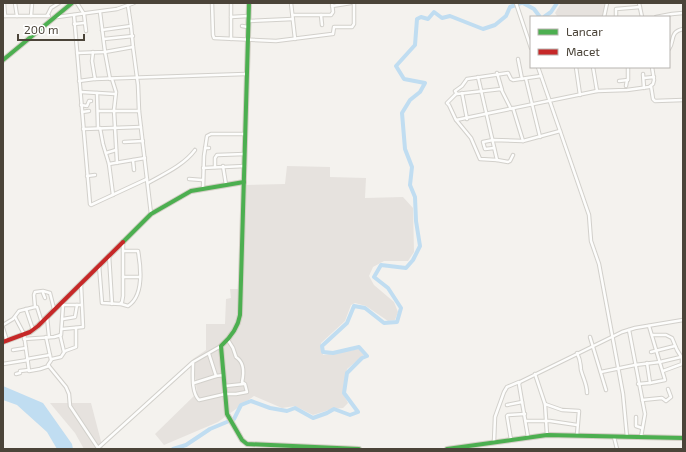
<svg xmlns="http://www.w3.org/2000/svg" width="686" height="452" font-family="'Exo 2',sans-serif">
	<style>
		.industrial { fill: #e6e2de }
		.water { fill: #c0ddf1 }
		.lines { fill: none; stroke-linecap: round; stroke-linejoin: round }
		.river { stroke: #c0ddf1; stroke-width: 4 }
		.street-casing { stroke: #d2d0cb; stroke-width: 4.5 }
		.fast-casing { stroke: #d3cfc5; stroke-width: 6 }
		.jam-casing { stroke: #d3cfc5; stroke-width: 6 }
		.street { stroke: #fdfdfc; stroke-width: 2.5 }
		.fast { stroke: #4caf50; stroke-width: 4 }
		.jam { stroke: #c62828; stroke-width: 4 }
	</style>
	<rect width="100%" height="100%" fill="#f4f2ee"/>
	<g class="industrial">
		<polygon points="561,3 607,3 604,17 558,17 555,13"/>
		<polygon points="287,166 330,167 330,177 366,178 365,198 403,197 413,208 414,252 408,261 384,261 373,267 369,276 374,285 394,302 398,312 395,320 388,321 366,306 355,303 351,305 345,321 321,343 323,355 359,349 364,355 347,369 343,393 348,403 343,408 332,409 313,415 295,406 282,408 254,396 218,422 164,445 155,434 197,393 193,359 206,350 206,324 225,324 226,299 231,298 230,289 241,289 246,185 285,184"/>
		<polygon points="50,403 91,403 103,449 84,449 75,433"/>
	</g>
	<polygon class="water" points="3,386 43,403 72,444 73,449 57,449 47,432 17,405 3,400"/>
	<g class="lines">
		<g class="river">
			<polyline points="523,3 534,9 540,17"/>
			<polyline points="544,17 551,12 557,3"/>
			<polyline points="173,449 186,445 210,429 234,419 241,405 251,401 270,408 287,411 295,408 313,418 327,413 334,409 350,415 358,412 344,393 347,373 362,358 367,356 359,347 333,353 323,352 322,346 347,323 354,306 365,308 384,323 397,322 401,308 388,288 374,277 381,265 406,268 413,260 420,246 416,221 415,197 410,185 412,167 405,149 402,113 410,100 420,92 425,83 404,79 396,66 415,45 417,19 421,17 428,19 434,12 442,18 450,16 483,29 495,25 506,16 510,7 521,3"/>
		</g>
		<defs>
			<g id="street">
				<polyline points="4,3 5,16"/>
				<polyline points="15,3 17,16"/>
				<polyline points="77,3 84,14 86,31"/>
				<polyline points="212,3 213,35 214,38 276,41 332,34 333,34 334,27 352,27 354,24 354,3"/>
				<polyline points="231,3 231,39"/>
				<polyline points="291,3 295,39"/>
				<polyline points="516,3 531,48"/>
				<polyline points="639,3 642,17"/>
				<polyline points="128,6 131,26 133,47 138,85 139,111 151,214"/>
				<polyline points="332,6 351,3"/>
				<polyline points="100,12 105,52 110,79"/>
				<polyline points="74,15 90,204 91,205 147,179"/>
				<polyline points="293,15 331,15 333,12 332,3"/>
				<polyline points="321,15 322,25"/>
				<polyline points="3,16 49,16"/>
				<polyline points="31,16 32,3"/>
				<polyline points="47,16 51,8 59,3"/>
				<polyline points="57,17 117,9 134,3"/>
				<polyline points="231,17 248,16"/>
				<polyline points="604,17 607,3"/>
				<polyline points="616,17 616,9 640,7"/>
				<polyline points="656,17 672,14 683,13"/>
				<polyline points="248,21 293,19"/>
				<polyline points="74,24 84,23"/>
				<polyline points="242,26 248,27"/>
				<polyline points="102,30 131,26"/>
				<polyline points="104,39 133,36"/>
				<path d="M 669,49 C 675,41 669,32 683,29"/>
				<polyline points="93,52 92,61 95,79"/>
				<polyline points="77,53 105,52 133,47"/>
				<polyline points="518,59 522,79"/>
				<polyline points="538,67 589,215 591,241 599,264 623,394 627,437"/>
				<polyline points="576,67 580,95"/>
				<polyline points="593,67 597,91"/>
				<polyline points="497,73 502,90"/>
				<polyline points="643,74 644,88"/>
				<polyline points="478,77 497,160"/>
				<polyline points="644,78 654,77"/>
				<polyline points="112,79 116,92 114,110 117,163"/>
				<polyline points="526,79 540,137"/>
				<polyline points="79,81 94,79 246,74"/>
				<polyline points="619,81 628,80 628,67"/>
				<polyline points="626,86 627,80"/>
				<polyline points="651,86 653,99 655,101 683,100"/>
				<polyline points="81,92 115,94"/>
				<polyline points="97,93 98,128"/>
				<polyline points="462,93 467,119"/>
				<polyline points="456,94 447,103 449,105 456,120 597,91 627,90 649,87 653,84 654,80 652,67"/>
				<polyline points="81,105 87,106 89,101 91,101"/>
				<polyline points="513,108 523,141"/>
				<polyline points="511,109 501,89 457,94 455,91 462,86 467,79 508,73 511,79 513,80 541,76"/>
				<polyline points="98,111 139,111"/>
				<polyline points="82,112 89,111"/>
				<polyline points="457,121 471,138 480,159 497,160 508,162 510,161 513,155"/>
				<polyline points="100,128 103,144 109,164 113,195"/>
				<polyline points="83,129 141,127"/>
				<polyline points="124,142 143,141"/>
				<polyline points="205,148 209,148"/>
				<polyline points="494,148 485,149 483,142 493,140 523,141 560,131"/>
				<polyline points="106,153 116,150"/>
				<polyline points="133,160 134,170"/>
				<polyline points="109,164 145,158"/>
				<polyline points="223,166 226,185"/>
				<polyline points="215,167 215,158 217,155 245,154"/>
				<polyline points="203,168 245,166"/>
				<polyline points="87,176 95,175"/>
				<polyline points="189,179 202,180"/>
				<path d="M 148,183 C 164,174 184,165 195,150"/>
				<polyline points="203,189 204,156 207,136 211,134 245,134"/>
				<polyline points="109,255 112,304"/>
				<polyline points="99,265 102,303 120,304 122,302 123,296 123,242"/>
				<polyline points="123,277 140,277"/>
				<polyline points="43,293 45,298"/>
				<path d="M 121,304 L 128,306 C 144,296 141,268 138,251 L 123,251"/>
				<polyline points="62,305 81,305"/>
				<polyline points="35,307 37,307 42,323"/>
				<polyline points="26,309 33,330"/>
				<polyline points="15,317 24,334 29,371 40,369 49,366"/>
				<polyline points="47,317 49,337"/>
				<polyline points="63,319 75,317 77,305"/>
				<polyline points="3,325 13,319 19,311 35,307 34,295 35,292 43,291 50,293 54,309"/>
				<polyline points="3,328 7,341"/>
				<polyline points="76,328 76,347 65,351 61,357 52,359 48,365 66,387 69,394 70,406 98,448 193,362 221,346"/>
				<polyline points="62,329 83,327 81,284"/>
				<polyline points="629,330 645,414 641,437"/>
				<polyline points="60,335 64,352"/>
				<polyline points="652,335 666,335 672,338 677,350 682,358 682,364 663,371"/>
				<polyline points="46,337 51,360"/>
				<polyline points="590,337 606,390"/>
				<polyline points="24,339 54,337 61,335 63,305"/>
				<polyline points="13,350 26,348"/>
				<polyline points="651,352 675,346"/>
				<path d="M 577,353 C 581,361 580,362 581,370 C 583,378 587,384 587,393"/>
				<polyline points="209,354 216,376"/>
				<polyline points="27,359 50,355"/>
				<path d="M 193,363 C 193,374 191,392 199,400 L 225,394 L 236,394 L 247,392 L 245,384 L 242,382 C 244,373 244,362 236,357 L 233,348 L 228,340"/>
				<polyline points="647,363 650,383 665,380 649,326"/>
				<polyline points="3,364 28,360"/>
				<polyline points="601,372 635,365 660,362 681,357"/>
				<polyline points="16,374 20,373 20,371 29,370"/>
				<polyline points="535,374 545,404 547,435"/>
				<polyline points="194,383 216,376 224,375"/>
				<polyline points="638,384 650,383"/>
				<polyline points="225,386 244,384"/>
				<polyline points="642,400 662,398 666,401 671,397 668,389"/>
				<polyline points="545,404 562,410 579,411 577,435"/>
				<polyline points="507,405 522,402"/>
				<polyline points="636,417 636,426 642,428"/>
				<polyline points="526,421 550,421 577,425"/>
				<polyline points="528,437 519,384 520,382 622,332 635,328 683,320"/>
				<polyline points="614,437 617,449"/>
				<polyline points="511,440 507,416 508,415 525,414"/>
				<polyline points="494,442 495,417 504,392 507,387 519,382"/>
			</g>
			<g id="fast">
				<path d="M 249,3 L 240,315 C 238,328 231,337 221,346 L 227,414 L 242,440 L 247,444 L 359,449"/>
				<polyline points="3,60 72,3"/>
				<polyline points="123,242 151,214 191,191 244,182"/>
				<polyline points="447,449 547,435 683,438"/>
			</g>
			<polyline id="jam" points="3,342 30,332 38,326 123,242"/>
		</defs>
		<use href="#street" class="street-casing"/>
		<use href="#fast" class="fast-casing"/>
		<use href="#jam" class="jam-casing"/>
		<use href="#street" class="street"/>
		<use href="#fast" class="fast"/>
		<use href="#jam" class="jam"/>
	</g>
	<rect width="686" height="452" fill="none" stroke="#4b4439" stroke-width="8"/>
	<rect x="530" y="16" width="140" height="52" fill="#ffffff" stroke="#b7b4b0"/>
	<rect x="538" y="29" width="20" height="6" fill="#4caf50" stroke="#b7b4b0"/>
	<text x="566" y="36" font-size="12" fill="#4b4439">Lancar</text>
	<rect x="538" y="49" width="20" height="6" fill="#c62828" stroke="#b7b4b0"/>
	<text x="566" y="56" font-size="12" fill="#4b4439">Macet</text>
	<path d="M18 34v6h66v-6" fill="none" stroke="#4b4439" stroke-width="2"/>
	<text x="24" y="34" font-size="12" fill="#4b4439" stroke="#ffffff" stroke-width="3" paint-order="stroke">200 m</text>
</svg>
